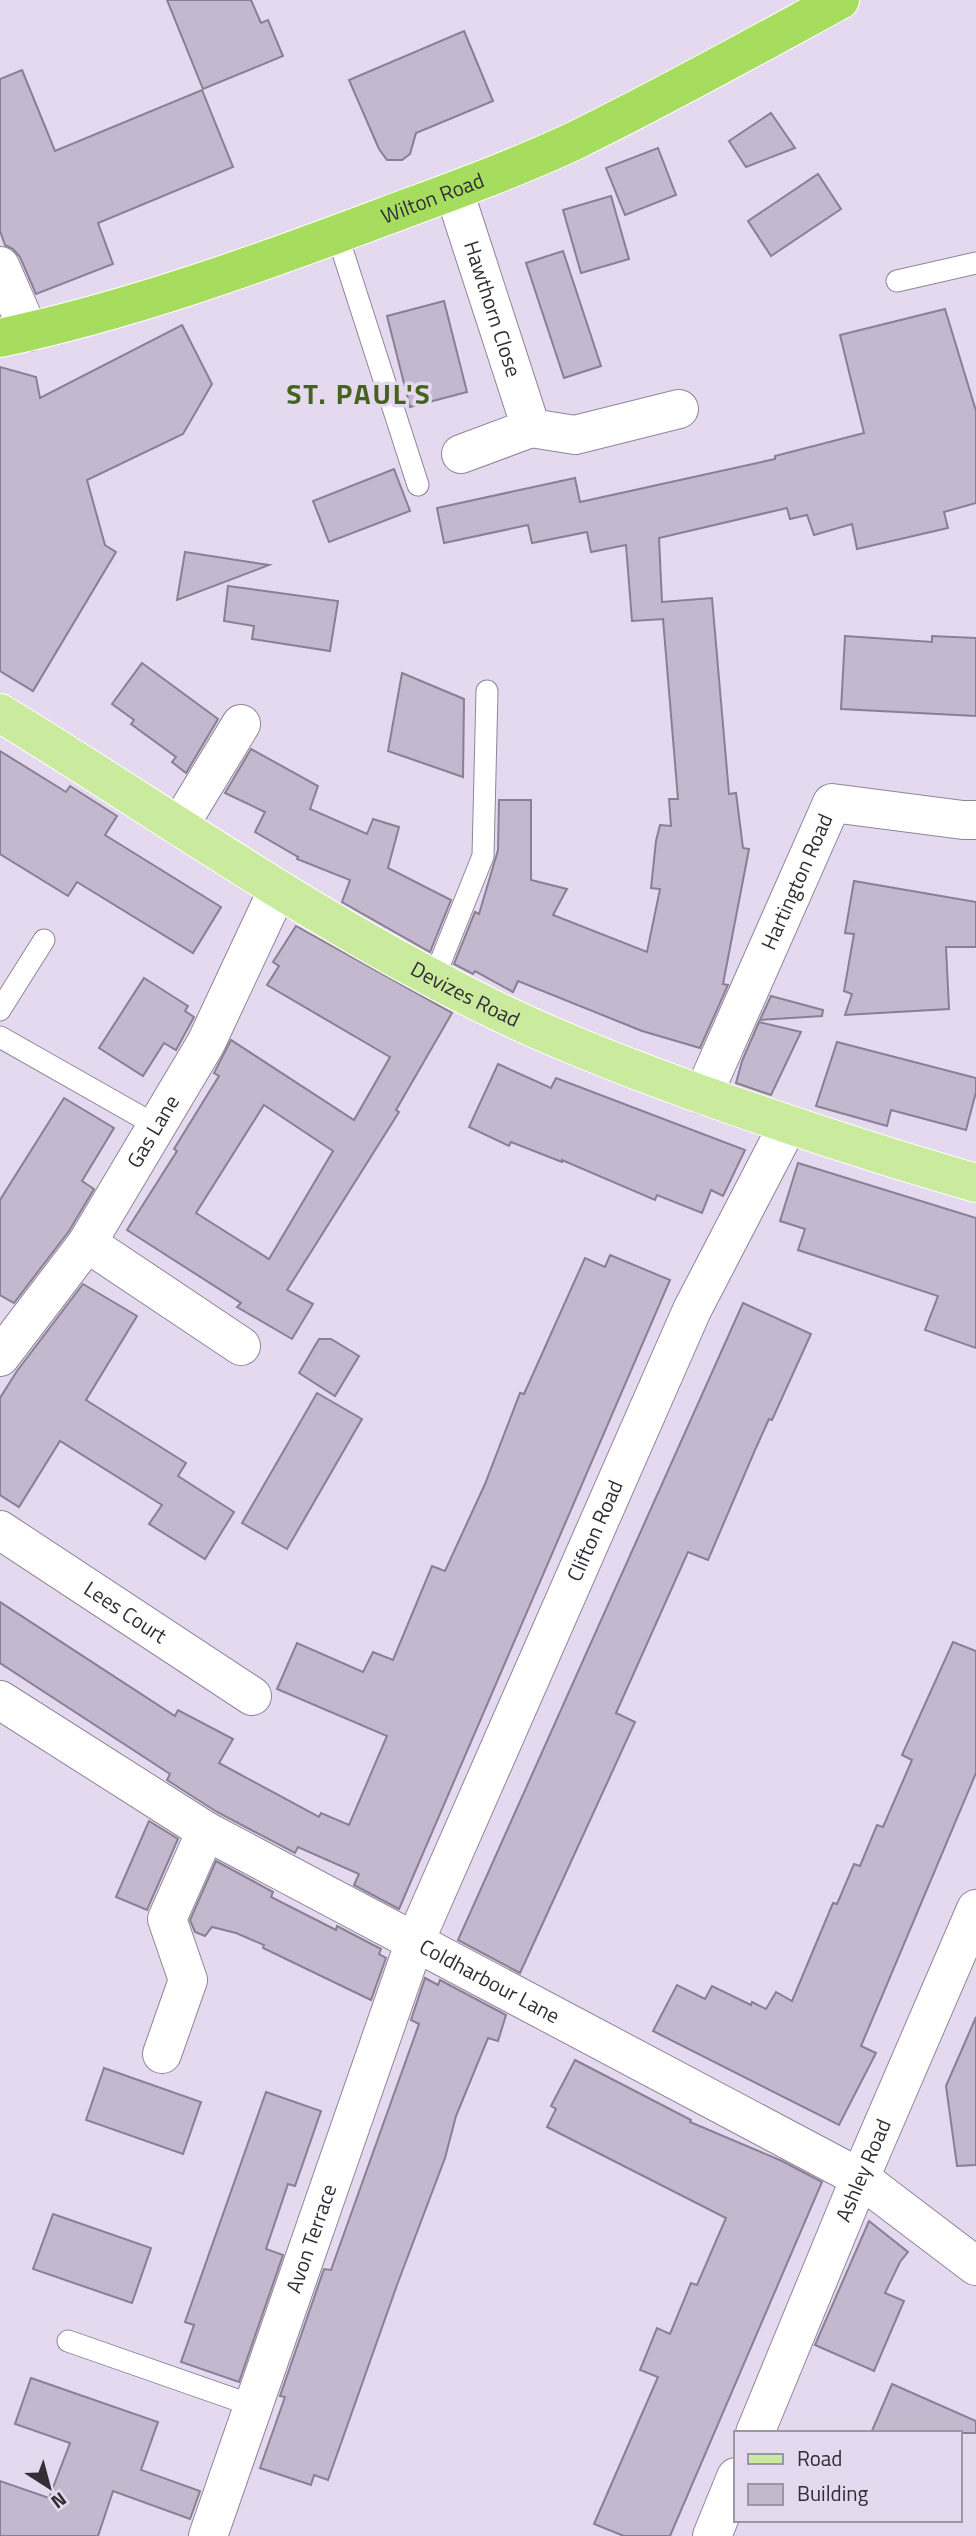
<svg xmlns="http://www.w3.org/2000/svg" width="976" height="2536" font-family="'Titillium Web',sans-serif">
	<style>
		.building { fill: #c3b8cd; stroke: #8a7f93; stroke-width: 2; fill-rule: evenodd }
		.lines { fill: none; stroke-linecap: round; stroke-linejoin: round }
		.lane-casing { stroke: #8f8598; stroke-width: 23 }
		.street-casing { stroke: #8f8598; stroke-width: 40 }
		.primary-casing { stroke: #fff; stroke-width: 40 }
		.highway-casing { stroke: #fff; stroke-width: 40 }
		.lane { stroke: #fff; stroke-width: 21 }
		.street { stroke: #fff; stroke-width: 38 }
		.primary { stroke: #caeb9e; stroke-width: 38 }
		.highway { stroke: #a7dd5e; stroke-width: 38 }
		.labels { text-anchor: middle; stroke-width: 7; stroke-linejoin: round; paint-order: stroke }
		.street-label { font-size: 21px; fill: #322e36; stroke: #e5d9ef }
		.district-label { font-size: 28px; font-weight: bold; letter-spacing: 2px; fill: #46621f; stroke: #e5d9ef }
	</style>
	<rect width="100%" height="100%" fill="#e5d9ef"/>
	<g class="building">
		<polygon points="167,0 251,0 261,23 268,20 283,56 203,89"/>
		<polygon points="464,31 493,101 416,133 410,154 402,160 387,160 379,149 349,80"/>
		<polygon points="22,70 55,151 202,90 233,167 98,223 113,264 36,294 20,257 13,249 5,245 0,231 0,79"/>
		<polygon points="771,113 795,148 746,167 729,141"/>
		<polygon points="658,148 676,195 625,215 606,168"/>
		<polygon points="818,174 841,209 771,256 748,221"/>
		<polygon points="611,196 629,259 581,273 563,210"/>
		<polygon points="563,251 601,366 564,378 526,263"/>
		<polygon points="444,301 467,392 410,407 387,316"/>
		<polygon points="945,309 976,411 976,503 944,512 948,528 857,549 852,524 814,535 807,515 790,519 787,508 659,538 662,602 712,598 729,794 736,793 743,848 749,849 723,984 728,985 700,1048 642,1031 518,981 513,992 475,971 473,974 454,964 475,912 479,914 498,850 499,800 531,800 531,880 567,889 553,915 647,952 660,889 651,888 656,841 660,825 671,826 669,799 678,799 663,619 632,621 626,545 591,552 587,532 532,543 528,525 444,543 437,508 575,478 580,502 775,459 775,456 864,433 840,335"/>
		<polygon points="182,325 212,384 183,434 87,480 105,545 116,552 33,691 0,671 0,367 36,377 40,398"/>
		<polygon points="394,469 410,511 329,542 313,501"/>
		<polygon points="185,552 269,565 177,600"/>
		<polygon points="228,586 338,601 330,651 252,639 254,626 224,621"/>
		<polygon points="845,636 932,642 932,636 976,638 976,716 841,709"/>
		<polygon points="142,663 218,719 186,773 172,762 176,757 131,724 134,720 112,704"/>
		<polygon points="402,673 464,699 463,777 388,751"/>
		<polygon points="251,749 318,786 310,809 367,834 373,819 399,827 388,868 451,900 430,952 342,902 350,880 297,859 298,857 255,832 265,812 225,793"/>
		<polygon points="0,751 66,792 70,786 117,816 105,835 221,907 193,953 77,882 68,896 0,854"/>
		<polygon points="854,881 976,902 976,947 946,947 949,1009 845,1015 852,994 844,991 854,934 845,933"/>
		<path d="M 296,926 L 452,1013 L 396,1110 L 399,1112 L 287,1290 L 313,1304 L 292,1339 L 237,1307 L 241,1303 L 127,1230 L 177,1151 L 174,1149 L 219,1076 L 214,1073 L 231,1040 L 354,1120 L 390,1057 L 267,985 L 279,966 L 273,962 ZM 264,1105 L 333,1151 L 269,1259 L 196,1213 Z"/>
		<polygon points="144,978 188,1006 185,1011 194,1017 176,1050 164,1043 143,1076 99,1048"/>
		<polygon points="771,996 823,1010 822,1016 760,1020"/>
		<polygon points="759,1022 801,1032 771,1095 736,1083 742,1061"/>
		<polygon points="837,1042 976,1078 976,1092 966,1130 891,1110 887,1126 816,1106"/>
		<polygon points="498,1064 551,1088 556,1078 745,1150 723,1196 711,1190 702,1213 657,1195 655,1200 562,1160 562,1162 511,1142 509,1146 469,1127"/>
		<polygon points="64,1098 114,1128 82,1181 94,1189 69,1231 14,1303 0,1295 0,1200"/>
		<polygon points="798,1163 976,1218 976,1348 925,1330 938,1296 798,1250 805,1229 780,1221"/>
		<polygon points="610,1255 670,1280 399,1909 354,1885 359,1874 298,1847 295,1853 217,1812 167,1780 170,1774 0,1663 0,1602 175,1716 178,1710 233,1739 219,1763 319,1817 321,1813 349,1825 387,1736 277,1689 297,1643 363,1672 373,1652 393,1660 432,1566 445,1571 485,1484 520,1393 524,1394 585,1258 605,1267"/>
		<polygon points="83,1284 137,1316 86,1400 186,1463 178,1476 234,1512 205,1559 149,1524 162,1505 60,1441 19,1507 0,1495 0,1398 17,1371"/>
		<polygon points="743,1303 811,1334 772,1420 769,1419 755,1450 708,1560 688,1552 616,1713 635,1722 520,1973 458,1940"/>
		<polygon points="319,1339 331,1339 359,1356 335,1396 299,1373"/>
		<polygon points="317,1393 362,1419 287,1549 242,1523"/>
		<polygon points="953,1642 976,1651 976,1773 861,2046 876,2053 839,2125 653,2031 677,1985 705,1999 712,1986 751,2005 752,2002 766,2009 776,1992 792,2001 833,1903 837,1904 854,1864 860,1866 877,1825 883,1827 912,1760 902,1755"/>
		<polygon points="149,1821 178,1839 147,1910 116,1897"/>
		<polygon points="216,1861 273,1892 271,1897 336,1930 337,1926 381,1949 379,1954 386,1958 371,2000 263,1948 264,1945 236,1933 212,1927 205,1936 195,1932 190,1920"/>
		<polygon points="425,1978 438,1985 440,1980 506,2015 498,2041 488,2038 456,2116 445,2158 397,2285 328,2480 314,2475 311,2485 260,2468 285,2397 280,2396 324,2269 331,2270 419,2024 411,2020"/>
		<polygon points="976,2017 976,2165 957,2166 946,2086"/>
		<polygon points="575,2060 691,2120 690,2122 782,2161 822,2182 670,2536 624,2536 594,2524 658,2377 640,2370 657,2328 670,2334 691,2283 697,2285 726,2218 547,2127 556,2109 551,2106"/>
		<polygon points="104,2068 201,2102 183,2154 86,2120"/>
		<polygon points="266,2092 321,2111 295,2186 288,2184 266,2249 283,2255 239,2382 181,2362 194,2325 185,2322"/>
		<polygon points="53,2214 151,2248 132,2303 33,2269"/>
		<polygon points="869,2221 908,2252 900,2262 885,2293 904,2301 874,2371 815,2345"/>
		<polygon points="31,2378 158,2422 141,2470 200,2491 190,2519 113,2491 98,2536 0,2536 0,2481 49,2498 70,2443 15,2424"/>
		<polygon points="892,2384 976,2421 976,2433 871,2433"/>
	</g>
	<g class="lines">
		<defs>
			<g id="lane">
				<polyline points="337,234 418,485"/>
				<polyline points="897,281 976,263"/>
				<polyline points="434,978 483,856 487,691"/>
				<polyline points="0,1010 44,940"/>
				<polyline points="0,1037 157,1126"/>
				<polyline points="68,2341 254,2406"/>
			</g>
			<g id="street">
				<path id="s1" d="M 454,191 L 531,428 L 575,435 L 679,409"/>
				<polyline points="0,266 29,332"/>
				<polyline points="461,454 531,428"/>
				<polyline points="179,826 241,724"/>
				<path id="s2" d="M 703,1095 L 832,803 L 963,820 L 976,820"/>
				<polyline points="87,1243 241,1346"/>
				<path id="s3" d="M 0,1357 L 87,1243 L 206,1043 L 278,889"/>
				<path id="s4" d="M 0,1530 L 252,1696"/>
				<path id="s5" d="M 0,1700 L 206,1831 L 860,2178 L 976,2266"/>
				<polyline points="162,2054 188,1980 167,1919 206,1831"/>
				<path id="s6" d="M 755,2433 L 860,2178 L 976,1909"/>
				<path id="s7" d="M 208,2536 L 415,1941 L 692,1310 L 788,1125"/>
				<polyline points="712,2536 736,2477"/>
			</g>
			<g id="primary">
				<path id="s8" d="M 0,713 C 165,814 323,927 497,1011 C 571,1047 649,1076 726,1103 C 809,1132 892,1159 976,1183"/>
			</g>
			<g id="highway">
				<path id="s9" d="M 0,338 C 131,310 258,264 383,217 C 447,193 512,170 574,141 C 664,97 752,48 840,0"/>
			</g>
		</defs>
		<use href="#lane" class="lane-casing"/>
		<use href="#street" class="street-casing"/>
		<use href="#primary" class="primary-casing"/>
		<use href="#highway" class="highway-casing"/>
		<use href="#lane" class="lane"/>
		<use href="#street" class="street"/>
		<use href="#primary" class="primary"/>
		<use href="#highway" class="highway"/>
	</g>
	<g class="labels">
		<g class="street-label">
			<text dy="7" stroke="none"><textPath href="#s9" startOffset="455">Wilton Road</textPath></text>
			<text dy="7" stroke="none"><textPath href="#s1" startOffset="124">Hawthorn Close</textPath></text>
			<text dy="7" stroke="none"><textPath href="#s2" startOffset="233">Hartington Road</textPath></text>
			<text dy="7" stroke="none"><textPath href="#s8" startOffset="544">Devizes Road</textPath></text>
			<text dy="7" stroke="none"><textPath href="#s3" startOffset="273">Gas Lane</textPath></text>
			<text dy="7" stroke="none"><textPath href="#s7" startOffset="1078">Clifton Road</textPath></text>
			<text dy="7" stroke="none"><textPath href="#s4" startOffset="150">Lees Court</textPath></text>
			<text dy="7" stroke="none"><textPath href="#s5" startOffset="565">Coldharbour Lane</textPath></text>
			<text dy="7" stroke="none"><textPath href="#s6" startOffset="284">Ashley Road</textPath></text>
			<text dy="7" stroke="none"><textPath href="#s7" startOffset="315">Avon Terrace</textPath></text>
		</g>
		<g class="district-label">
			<text x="359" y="404">ST. PAUL'S</text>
		</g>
	</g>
	<rect x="734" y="2431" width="228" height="91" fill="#e5d9ef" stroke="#9d95a5" stroke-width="2"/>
	<rect x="748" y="2454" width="35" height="10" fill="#caeb9e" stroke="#9d95a5" stroke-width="2"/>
	<text x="797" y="2466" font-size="21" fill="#322e36">Road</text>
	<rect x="748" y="2484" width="35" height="21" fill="#c3b8cd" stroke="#9d95a5" stroke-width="2"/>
	<text x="797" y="2501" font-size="21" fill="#322e36">Building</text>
	<g transform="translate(49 2487) rotate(144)" stroke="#e5d9ef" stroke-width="5" paint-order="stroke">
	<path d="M0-5L12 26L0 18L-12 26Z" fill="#322e36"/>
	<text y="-10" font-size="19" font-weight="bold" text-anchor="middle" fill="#322e36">N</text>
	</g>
</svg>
